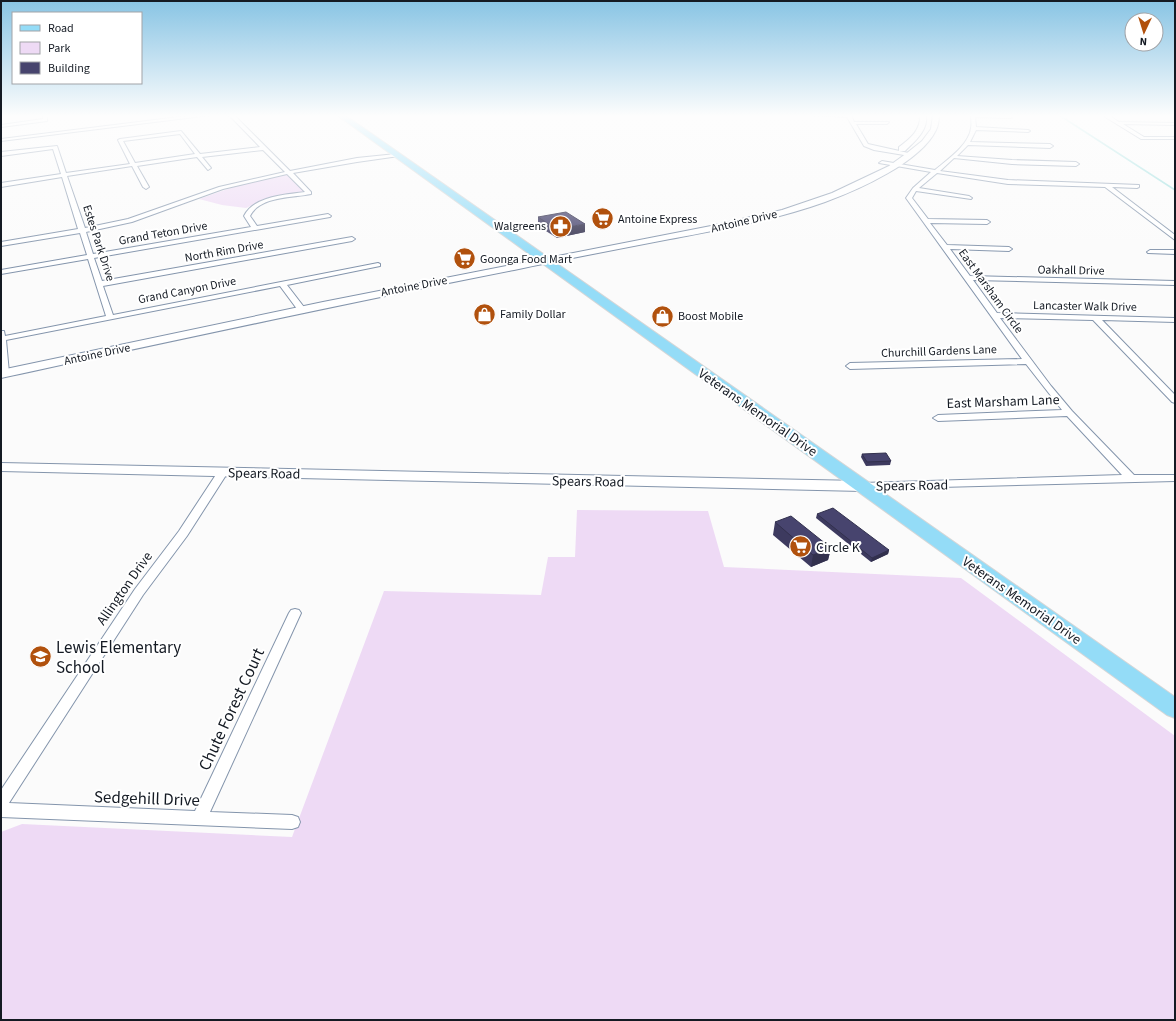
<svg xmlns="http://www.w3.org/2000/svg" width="1176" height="1021" font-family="'Source Sans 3',sans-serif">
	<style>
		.green { fill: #eedaf5 }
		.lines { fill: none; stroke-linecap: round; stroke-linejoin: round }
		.stream { stroke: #98dddd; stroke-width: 1.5 }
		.street-casing { stroke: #8495ac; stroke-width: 2 }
		.secondary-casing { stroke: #8495ac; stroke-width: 2 }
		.primary-casing { stroke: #d5d6d7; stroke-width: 2 }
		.street { fill: #fff; fill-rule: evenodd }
		.secondary { fill: #fff; fill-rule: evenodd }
		.primary { fill: #94dcf7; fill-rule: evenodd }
		.wall { fill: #3d3a5f }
		.shaded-wall { fill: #32304d }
		.building { fill: #47446e; stroke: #32304d }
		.labels { text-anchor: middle; stroke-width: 4; stroke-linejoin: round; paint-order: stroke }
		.far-poi-label { font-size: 12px; fill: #141a23; stroke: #fff; text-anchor: start }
		.far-street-label { font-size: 12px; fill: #141a23; stroke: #fff }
		.street-label { font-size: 14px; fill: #141a23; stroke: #fff }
		.poi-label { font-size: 14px; fill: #141a23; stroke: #fff; text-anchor: start }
		.near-poi-label { font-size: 17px; fill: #141a23; stroke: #fff; text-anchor: start }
		.near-street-label { font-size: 17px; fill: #141a23; stroke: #fff }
	</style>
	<rect width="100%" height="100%" fill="#fbfbfb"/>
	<g class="green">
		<polygon points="286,173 304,192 257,203 246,208 222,205 199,199 242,184"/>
		<polygon points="577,510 708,511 724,567 961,578 1175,736 1175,1020 1,1020 1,832 22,824 292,837 384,591 541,595 548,557 575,557"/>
	</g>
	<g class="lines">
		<polyline class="stream" points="1059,115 1175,190"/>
		<defs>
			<g id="street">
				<polygon points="43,115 47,115 47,121 1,127 1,125 43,119"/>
				<polygon points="195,115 211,115 1,141 1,139"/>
				<path d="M 229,115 L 234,115 L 290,171 L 357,158 L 396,154 L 399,156 L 357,162 L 293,173 L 311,192 L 311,194 C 292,198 260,196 250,216 L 257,226 L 328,214 L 331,216 L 330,217 L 94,258 L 102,281 L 352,237 L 355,239 L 352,241 L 103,286 L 113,315 L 378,263 L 380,264 L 380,266 L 287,285 L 307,311 L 303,313 L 300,313 L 280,286 L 6,340 L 9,373 L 8,375 L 2,375 L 1,331 L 4,331 L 5,336 L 106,316 L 88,259 L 1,274 L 1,270 L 87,255 L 80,233 L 1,246 L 1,242 L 78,229 L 62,177 L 1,187 L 1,183 L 61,174 L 53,149 L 1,156 L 1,152 L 57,146 L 66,173 L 130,164 L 118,140 L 120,139 L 181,131 L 200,154 L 260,147 ZM 180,134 L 195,154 L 135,163 L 123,141 ZM 263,150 L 285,172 L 219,187 L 128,219 L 85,228 L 67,176 L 132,166 L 143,187 L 146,189 L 149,187 L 137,166 L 197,157 L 208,170 L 211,168 L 202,157 ZM 287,174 L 305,192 C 284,195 254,196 244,216 L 251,227 L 93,254 L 86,232 L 132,222 L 223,189 Z"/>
				<polygon points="811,115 851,115 854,122 889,122 887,124 856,124 868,144 913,154 910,156 874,150 864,146 847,117"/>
				<path d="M 971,115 L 1013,116 L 1011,118 L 975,117 L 976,127 L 1028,130 L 1030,131 L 1028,132 L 976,130 L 970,142 L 1050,144 L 1053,146 L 1050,148 L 968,145 L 957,156 L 1012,160 L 1076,162 L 1079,164 L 1076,166 L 1012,164 L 954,158 L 940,171 L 1008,180 L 1139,185 L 1139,187 L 1137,188 L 1112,187 L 1175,235 L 1175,240 L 1105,187 L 1008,184 L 937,173 L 919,188 L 969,196 L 972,198 L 971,199 L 916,191 L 912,198 L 928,219 L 987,220 L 990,222 L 987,224 L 930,223 L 947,245 L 1009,247 L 1012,249 L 1009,251 L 950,249 L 970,276 L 1175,281 L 1175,285 L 973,280 L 997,313 L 1175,318 L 1175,322 L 1102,320 L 1175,395 L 1175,403 L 1172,402 L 1093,320 L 1000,318 L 1051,386 L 1072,411 L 1134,475 L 1175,475 L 1175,481 L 862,489 L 857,486 L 862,483 L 1122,475 L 1067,416 L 938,421 L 933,418 L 938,415 L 1062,410 L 1026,364 L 850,369 L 846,366 L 850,363 L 1022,359 L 906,198 L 913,188 L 931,172 L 879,163 L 882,161 L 935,170 C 947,160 969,145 971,128 C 972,124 971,119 971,115 Z"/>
				<polygon points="1102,115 1108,115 1119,122 1175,123 1175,125 1123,124 1144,137 1175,137 1175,139 1141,139"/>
				<polygon points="1150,250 1175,250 1175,254 1148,253 1147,252"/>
				<polygon points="223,469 228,472 187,536 143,595 9,803 195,811 289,613 291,610 295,609 299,610 301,613 210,812 292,815 298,817 300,822 298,827 292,829 1,817 1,790 135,589 179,531 219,470"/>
			</g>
			<g id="secondary">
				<path d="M 920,115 L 926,115 C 928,131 915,141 905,151 L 899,151 L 899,147 C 910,139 921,130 920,115 Z"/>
				<path d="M 933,115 L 939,115 C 939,120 938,126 936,130 C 921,162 858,190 825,202 C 775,220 722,229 670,239 C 618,249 566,259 514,270 C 342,304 172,341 1,378 L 1,370 L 323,302 L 711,226 L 782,210 L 832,193 L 889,166 L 907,153 L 922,141 L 931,129 Z"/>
				<polygon points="1,463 862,481 867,483 870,486 867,489 862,491 1,471"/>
			</g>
			<polygon id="primary" points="337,115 345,115 1175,697 1175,718 1167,715"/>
		</defs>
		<use href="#street" class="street-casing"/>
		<use href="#secondary" class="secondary-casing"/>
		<use href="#primary" class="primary-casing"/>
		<use href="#street" class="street"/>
		<use href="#secondary" class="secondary"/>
		<use href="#primary" class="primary"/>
	</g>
	<g class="wall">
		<polygon points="538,217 585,232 557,238 538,226"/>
		<polygon points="862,454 891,461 890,465 866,466 861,457"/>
		<polygon points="817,514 889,550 888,554 871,562 816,518"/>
		<polygon points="775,522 831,548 828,560 811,567 773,535"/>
	</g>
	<g class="shaded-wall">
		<polygon points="585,224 585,232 557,238 556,229"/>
		<polygon points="831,548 828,560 811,567 813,555"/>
		<polygon points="889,550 888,554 871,562 872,558"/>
	</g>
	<g class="building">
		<polygon points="566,212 585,224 556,229 538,217"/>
		<polygon points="886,453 891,461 867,462 862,454"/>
		<polygon points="833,508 889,550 872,558 817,514"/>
		<polygon points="791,516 831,548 813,555 775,522"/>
	</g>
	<linearGradient id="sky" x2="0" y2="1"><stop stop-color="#88c4e4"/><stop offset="0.45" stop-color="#fdfdfd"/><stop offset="1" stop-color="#fdfdfd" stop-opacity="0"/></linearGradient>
	<rect width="1176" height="258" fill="url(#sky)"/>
	<defs>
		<symbol id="supermarket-disc" viewBox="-11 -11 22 22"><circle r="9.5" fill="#b1510d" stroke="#fff"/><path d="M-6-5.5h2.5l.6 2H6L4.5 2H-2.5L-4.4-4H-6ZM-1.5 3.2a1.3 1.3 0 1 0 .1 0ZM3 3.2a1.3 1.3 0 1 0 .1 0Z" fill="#fff"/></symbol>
		<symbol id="pharmacy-disc" viewBox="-11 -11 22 22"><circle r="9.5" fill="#b1510d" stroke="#fff"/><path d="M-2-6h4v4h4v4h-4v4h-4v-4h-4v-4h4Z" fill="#fff"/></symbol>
		<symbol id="shop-disc" viewBox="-11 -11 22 22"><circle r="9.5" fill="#b1510d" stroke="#fff"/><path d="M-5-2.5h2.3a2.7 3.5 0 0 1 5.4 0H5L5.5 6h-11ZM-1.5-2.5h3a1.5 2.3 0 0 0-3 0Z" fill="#fff"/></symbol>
		<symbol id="school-disc" viewBox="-11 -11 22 22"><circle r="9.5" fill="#b1510d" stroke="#fff"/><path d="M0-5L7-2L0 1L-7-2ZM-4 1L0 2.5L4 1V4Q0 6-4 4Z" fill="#fff"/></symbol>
	</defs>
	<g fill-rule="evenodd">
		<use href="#supermarket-disc" x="590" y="206" width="25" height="25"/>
		<use href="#pharmacy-disc" x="548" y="214" width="25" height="25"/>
		<use href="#supermarket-disc" x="452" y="246" width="25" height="25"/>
		<use href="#shop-disc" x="472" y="302" width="25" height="25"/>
		<use href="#shop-disc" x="650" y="304" width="25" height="25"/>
		<use href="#supermarket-disc" x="788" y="534" width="25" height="25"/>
		<use href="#school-disc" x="28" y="644" width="25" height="25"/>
	</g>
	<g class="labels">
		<g class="far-poi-label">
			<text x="618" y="223">Antoine Express</text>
			<text x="546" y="230" text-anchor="end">Walgreens</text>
			<text x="480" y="263">Goonga Food Mart</text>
			<text x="500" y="318">Family Dollar</text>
			<text x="678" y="320">Boost Mobile</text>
		</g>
		<g class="far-street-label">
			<text transform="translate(744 221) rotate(-13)" y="4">Antoine Drive</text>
			<text transform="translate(163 233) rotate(-10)" y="4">Grand Teton Drive</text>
			<text transform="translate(99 243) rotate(72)" y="4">Estes Park Drive</text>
			<text transform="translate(224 251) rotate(-10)" y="4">North Rim Drive</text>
			<text transform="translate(1071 270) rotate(1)" y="4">Oakhall Drive</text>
			<text transform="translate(414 286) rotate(-11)" y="4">Antoine Drive</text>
			<text transform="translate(187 290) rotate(-11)" y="4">Grand Canyon Drive</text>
			<text transform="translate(991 291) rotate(54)" y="4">East Marsham Circle</text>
			<text transform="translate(1085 306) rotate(1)" y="4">Lancaster Walk Drive</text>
			<text transform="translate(939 351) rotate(-2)" y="4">Churchill Gardens Lane</text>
			<text transform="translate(97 354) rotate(-12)" y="4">Antoine Drive</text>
		</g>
		<g class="street-label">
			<text transform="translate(1003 401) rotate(-2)" y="5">East Marsham Lane</text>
			<text transform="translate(758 412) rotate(35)" y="5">Veterans Memorial Drive</text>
			<text transform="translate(264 473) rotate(1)" y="5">Spears Road</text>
			<text transform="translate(588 481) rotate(1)" y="5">Spears Road</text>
			<text transform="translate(912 485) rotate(-1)" y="5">Spears Road</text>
			<text transform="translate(124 588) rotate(-55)" y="5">Allington Drive</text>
			<text transform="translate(1022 600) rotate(35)" y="5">Veterans Memorial Drive</text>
		</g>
		<g class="poi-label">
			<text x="816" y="552">Circle K</text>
		</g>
		<g class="near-poi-label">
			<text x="56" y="653">Lewis Elementary<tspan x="56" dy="20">School</tspan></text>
		</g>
		<g class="near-street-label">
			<text transform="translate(231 709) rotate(-65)" y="6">Chute Forest Court</text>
			<text transform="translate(147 798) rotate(2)" y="6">Sedgehill Drive</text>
		</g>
	</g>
	<rect width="1176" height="1021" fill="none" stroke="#141a23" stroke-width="4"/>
	<rect x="12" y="12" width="130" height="72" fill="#ffffff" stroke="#a1a3a7"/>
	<rect x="20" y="25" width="20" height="6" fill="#94dcf7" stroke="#a1a3a7"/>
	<text x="48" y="32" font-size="12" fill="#141a23">Road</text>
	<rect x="20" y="42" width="20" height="12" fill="#eedaf5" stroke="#a1a3a7"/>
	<text x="48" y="52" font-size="12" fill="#141a23">Park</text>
	<rect x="20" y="62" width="20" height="12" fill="#47446e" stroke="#a1a3a7"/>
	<text x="48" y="72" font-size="12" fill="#141a23">Building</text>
	<g transform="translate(1144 32) rotate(184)"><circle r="19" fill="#ffffff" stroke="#a1a3a7"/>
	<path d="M0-3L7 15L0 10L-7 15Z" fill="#b1510d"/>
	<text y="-6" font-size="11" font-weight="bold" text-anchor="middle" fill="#141a23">N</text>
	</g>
</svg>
